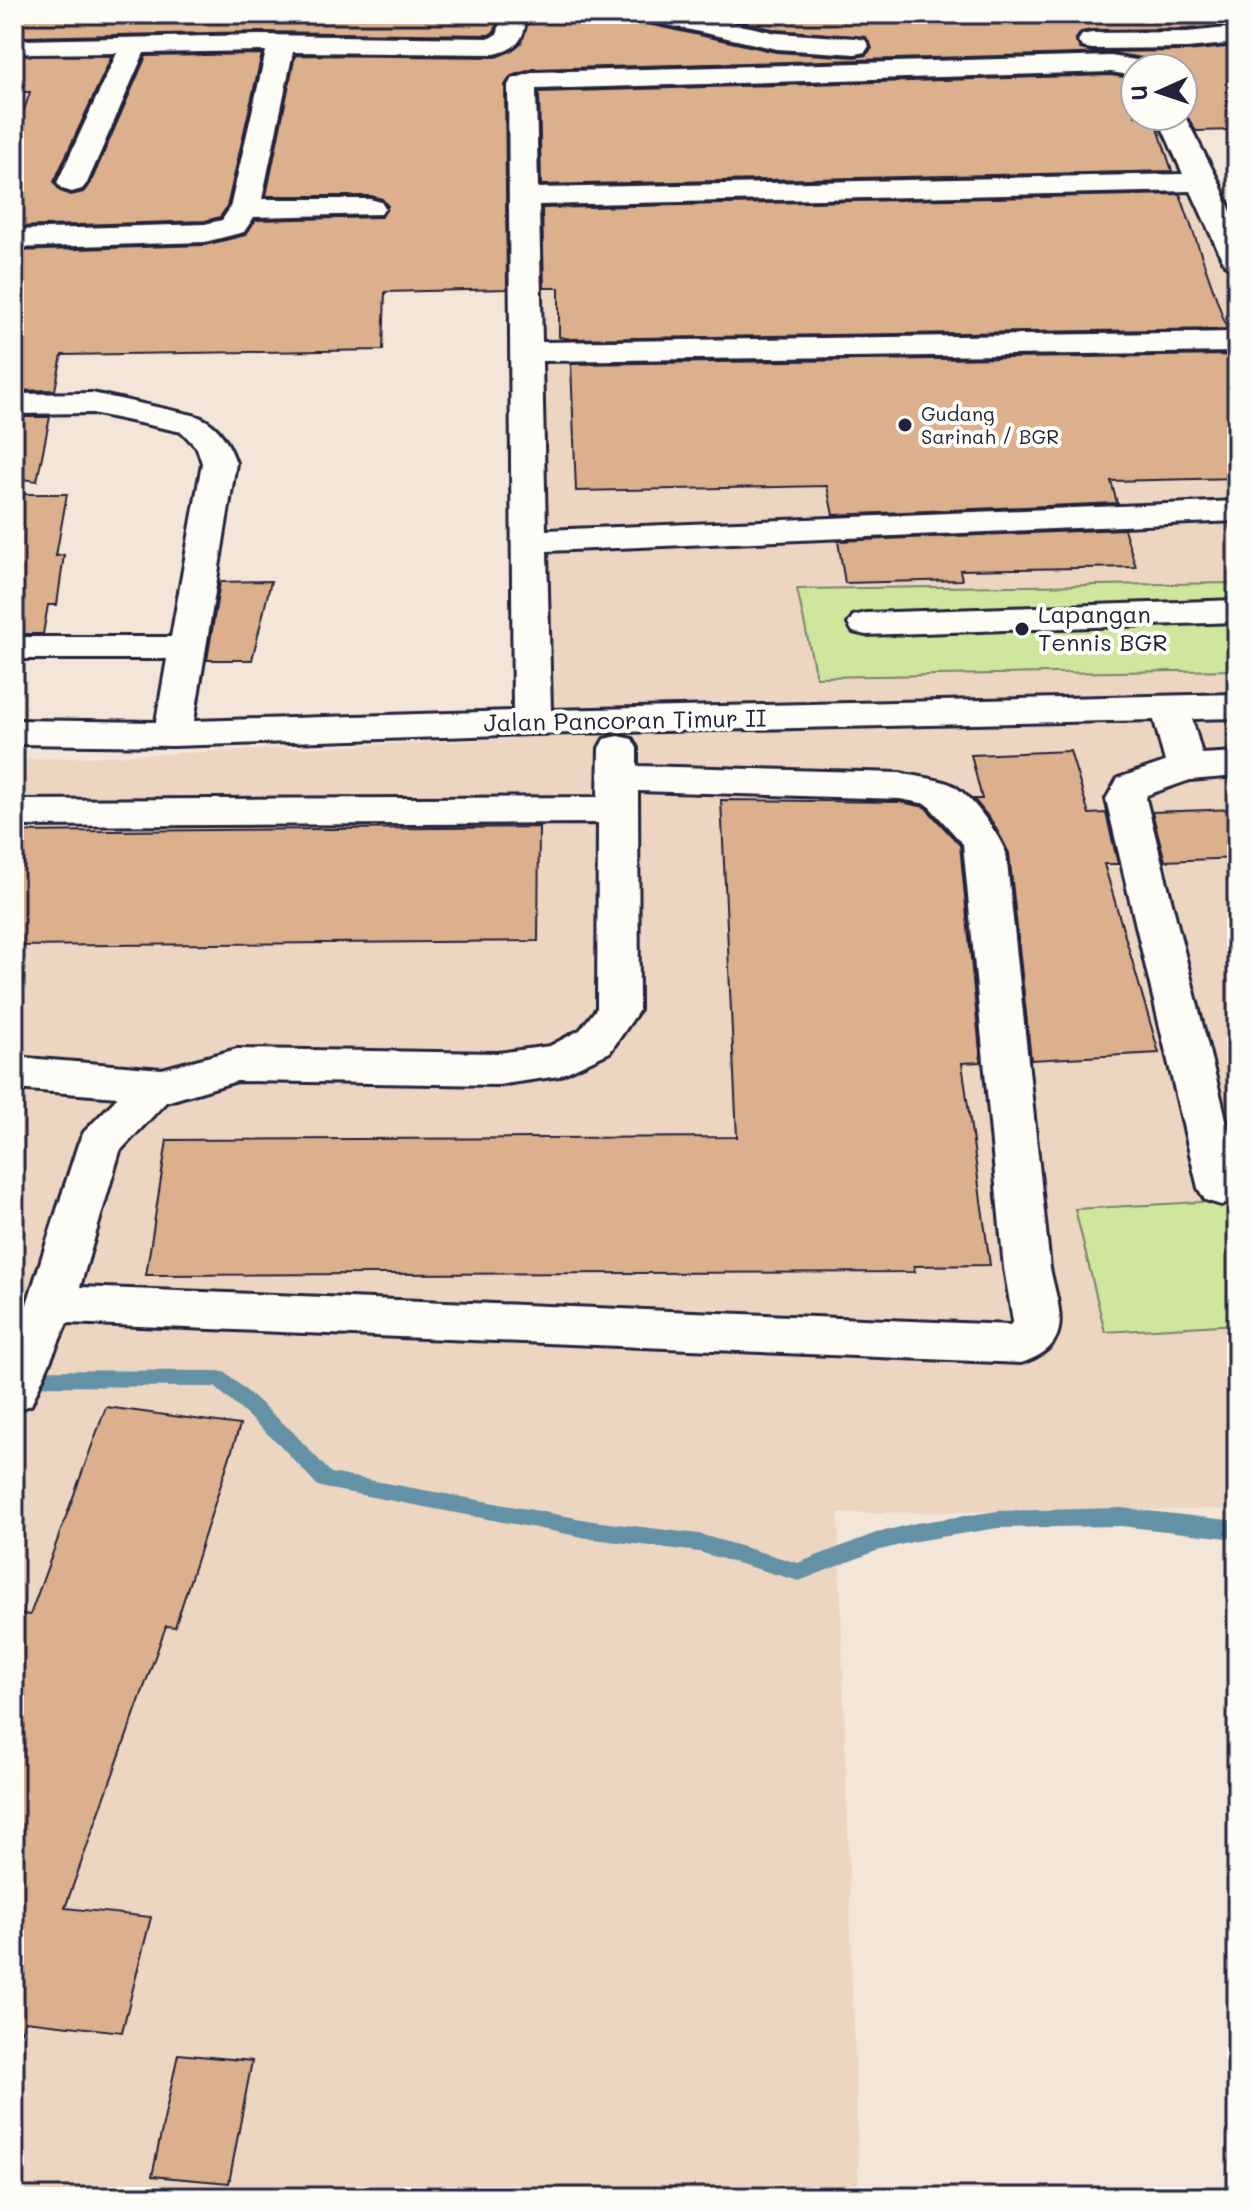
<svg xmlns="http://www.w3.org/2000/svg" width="1251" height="2211" font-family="Mali,sans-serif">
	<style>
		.built { fill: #ecd5c1 }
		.green { fill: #cee79c; stroke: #78846c; stroke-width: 2 }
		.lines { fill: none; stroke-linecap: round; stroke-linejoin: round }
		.stream { fill: #6391a6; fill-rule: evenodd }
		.building { fill: #dcaf8d; stroke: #22223b; stroke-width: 2 }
		.minor-casing { stroke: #22223b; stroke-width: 6 }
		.minor { fill: #fdfcf7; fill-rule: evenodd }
		.poi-dot { fill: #22223b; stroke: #fdfcf7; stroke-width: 3 }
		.labels { text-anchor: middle; stroke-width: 8; stroke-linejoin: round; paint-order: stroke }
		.far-poi-label { font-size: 20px; fill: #22223b; stroke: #fdfcf7; text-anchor: start }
		.poi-label { font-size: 24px; fill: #22223b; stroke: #fdfcf7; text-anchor: start }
		.street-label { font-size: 24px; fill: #22223b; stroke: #fdfcf7 }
	</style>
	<rect width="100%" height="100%" fill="#f3e5d7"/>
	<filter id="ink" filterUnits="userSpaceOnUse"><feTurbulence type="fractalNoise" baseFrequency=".0125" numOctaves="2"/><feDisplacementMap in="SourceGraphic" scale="16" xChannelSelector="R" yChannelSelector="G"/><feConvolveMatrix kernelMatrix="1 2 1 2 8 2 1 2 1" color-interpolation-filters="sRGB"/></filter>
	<g filter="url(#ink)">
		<polygon class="built" points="1156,42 1167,68 1135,68 1135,116 1183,116 1183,103 1237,223 1237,1509 838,1513 859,2197 14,2197 14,760 513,739 515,71"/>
		<g class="green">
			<polygon points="1237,583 1237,670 816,677 797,589"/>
			<polygon points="1237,1200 1237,1324 1105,1332 1075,1209"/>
		</g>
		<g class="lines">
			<polygon class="stream" points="14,1370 219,1371 226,1373 292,1431 331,1473 593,1521 699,1534 798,1563 876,1533 916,1523 998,1511 1121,1508 1237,1521 1237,1539 1121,1526 998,1528 916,1541 876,1551 799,1581 699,1552 593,1539 325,1488 318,1486 278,1443 215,1387 14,1386"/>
		</g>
		<g class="building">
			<polygon points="14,14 223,16 498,14 495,31 489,35 258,32 22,37 16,44 21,55 112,56 54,182 60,191 71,195 83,192 90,184 146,56 262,54 227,207 220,217 205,221 14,227 14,140 30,92 14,92"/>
			<polygon points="530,14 638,14 644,23 776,52 855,57 866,55 872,48 866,37 777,30 705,14 1237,14 1237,24 1187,29 1092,30 1081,32 1076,39 1080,49 1092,52 1187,51 1237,46 1237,130 1196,131 1183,110 1183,68 1155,68 1148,59 1111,53 534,69 511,76 505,85 507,289 385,292 383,350 62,355 55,390 14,391 14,251 205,245 245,235 256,220 381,217 388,206 382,199 371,196 266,196 295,55 496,57 511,51 521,43"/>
			<polygon points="1111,75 1135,79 1135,116 1154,116 1172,171 541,185 539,92"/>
			<polygon points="1180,194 1227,329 571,339 559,337 559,288 544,288 542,208"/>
			<polygon points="1236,355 1237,478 1111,481 1117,503 833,515 827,486 576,491 571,364"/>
			<polygon points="14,417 50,417 37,481 14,478"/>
			<polygon points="14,494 67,494 56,556 64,555 57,605 48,605 43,634 14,634"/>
			<polygon points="1124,529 1136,567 960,570 962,580 845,583 838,541"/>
			<polygon points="271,581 252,660 207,660 220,582"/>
			<polygon points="1070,751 1089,814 1106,813 1118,864 1104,864 1159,1053 1031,1060 1009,853 993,823 974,799 982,799 971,755"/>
			<polygon points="721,800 900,802 925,807 960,845 981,1062 962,1063 990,1265 914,1266 915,1272 146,1275 167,1140 737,1137"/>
			<polygon points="1237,809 1237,858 1165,861 1152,812"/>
			<polygon points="539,827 538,941 14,946 14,832"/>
			<polygon points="106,1407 240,1425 175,1627 166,1626 65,1908 151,1917 122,2032 25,2021 21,2032 14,2031 14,1613 30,1615"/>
			<polygon points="178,2054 252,2061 229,2183 152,2176"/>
		</g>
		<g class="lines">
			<defs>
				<g id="minor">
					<path d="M 501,14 L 527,14 C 524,38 520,48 495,54 L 293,52 L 262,199 L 370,199 L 381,202 L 385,208 L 381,214 L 254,217 L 244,232 L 205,242 L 14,248 L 14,230 L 205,224 L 222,220 L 230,208 L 266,51 L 144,53 L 87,183 L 82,189 L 72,192 L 62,189 L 57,183 L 117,53 L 32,54 L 22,52 L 18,46 L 22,40 L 258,35 L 490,38 L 498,33 Z"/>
					<polygon points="641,14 691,14 777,33 855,38 865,40 869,46 865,52 855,54 777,49 645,20"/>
					<polygon points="1237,27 1237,43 1187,48 1092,49 1082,47 1078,41 1082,35 1092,33 1187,32"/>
					<path d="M 1111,56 L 1148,62 L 1152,68 L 1135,68 L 1135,76 L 1111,72 L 536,89 L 538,188 L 1183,174 L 1157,116 L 1183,116 L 1183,113 L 1219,182 L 1237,226 L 1237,268 L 1226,265 L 1222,259 L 1191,191 L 539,205 L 542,342 L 1237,332 L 1237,352 L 542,361 L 546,530 L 1237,501 L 1237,521 L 547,551 L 551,710 L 1237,694 L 1237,718 L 1192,719 L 1202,754 L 1237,752 L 1237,776 L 1190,780 L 1147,795 L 1146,799 L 1237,1162 L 1237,1200 L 1221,1205 L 1205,1200 L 1198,1188 L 1106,799 L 1118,778 L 1165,762 L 1154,720 L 532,734 L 173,746 L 14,744 L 14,720 L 156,722 L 167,659 L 14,659 L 14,637 L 171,637 L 202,463 L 197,448 L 182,432 L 92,413 L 14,414 L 14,394 L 92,393 L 193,415 C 216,421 229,442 236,463 L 194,721 L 513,711 L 508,85 L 512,79 L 535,72 Z"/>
					<polygon points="1237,600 1237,622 866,635 853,632 848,624 853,616 866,613"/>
					<path d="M 618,736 L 632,739 L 637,748 L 637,766 L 900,773 C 916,777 935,778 950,784 C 969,792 999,834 1006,853 L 1050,1268 C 1059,1311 1076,1345 1021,1363 L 67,1323 L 31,1405 L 14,1411 L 14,1335 L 27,1304 L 78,1144 L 84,1132 L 118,1097 L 14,1089 L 14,1057 L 162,1069 L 237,1049 L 498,1053 L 550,1046 L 580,1030 L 597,1008 L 598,823 L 14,826 L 14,800 L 598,797 L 599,748 L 604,739 ZM 638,791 L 900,799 L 927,804 L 963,844 L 1004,1268 L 1013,1321 L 1010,1325 L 80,1287 L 120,1151 L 166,1102 L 237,1081 L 498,1085 L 559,1076 L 610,1052 L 639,1010 Z"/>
				</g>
			</defs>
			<use href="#minor" class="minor-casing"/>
			<use href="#minor" class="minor"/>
		</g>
	</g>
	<g class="poi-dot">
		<circle cx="905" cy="425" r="8"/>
		<circle cx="1022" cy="629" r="8"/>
	</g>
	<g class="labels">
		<g class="far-poi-label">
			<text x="921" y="421">Gudang<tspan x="921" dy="23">Sarinah / BGR</tspan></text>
		</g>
		<g class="poi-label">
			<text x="1038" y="623">Lapangan<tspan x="1038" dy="28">Tennis BGR</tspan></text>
		</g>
		<g class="street-label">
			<text transform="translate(625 721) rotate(-1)" y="8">Jalan Pancoran Timur II</text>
		</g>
	</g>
	<rect width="1251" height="2211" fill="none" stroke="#fdfcf7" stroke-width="48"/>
	<rect x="24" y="24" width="1203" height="2163" fill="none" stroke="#22223b" stroke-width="3" filter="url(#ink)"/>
	<g transform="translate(1159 92) rotate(267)"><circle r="38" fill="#fdfcf7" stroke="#a5a5ac" stroke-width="2"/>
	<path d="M0-6L14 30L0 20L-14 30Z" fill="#22223b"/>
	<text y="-12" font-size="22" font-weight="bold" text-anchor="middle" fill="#22223b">U</text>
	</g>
</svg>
